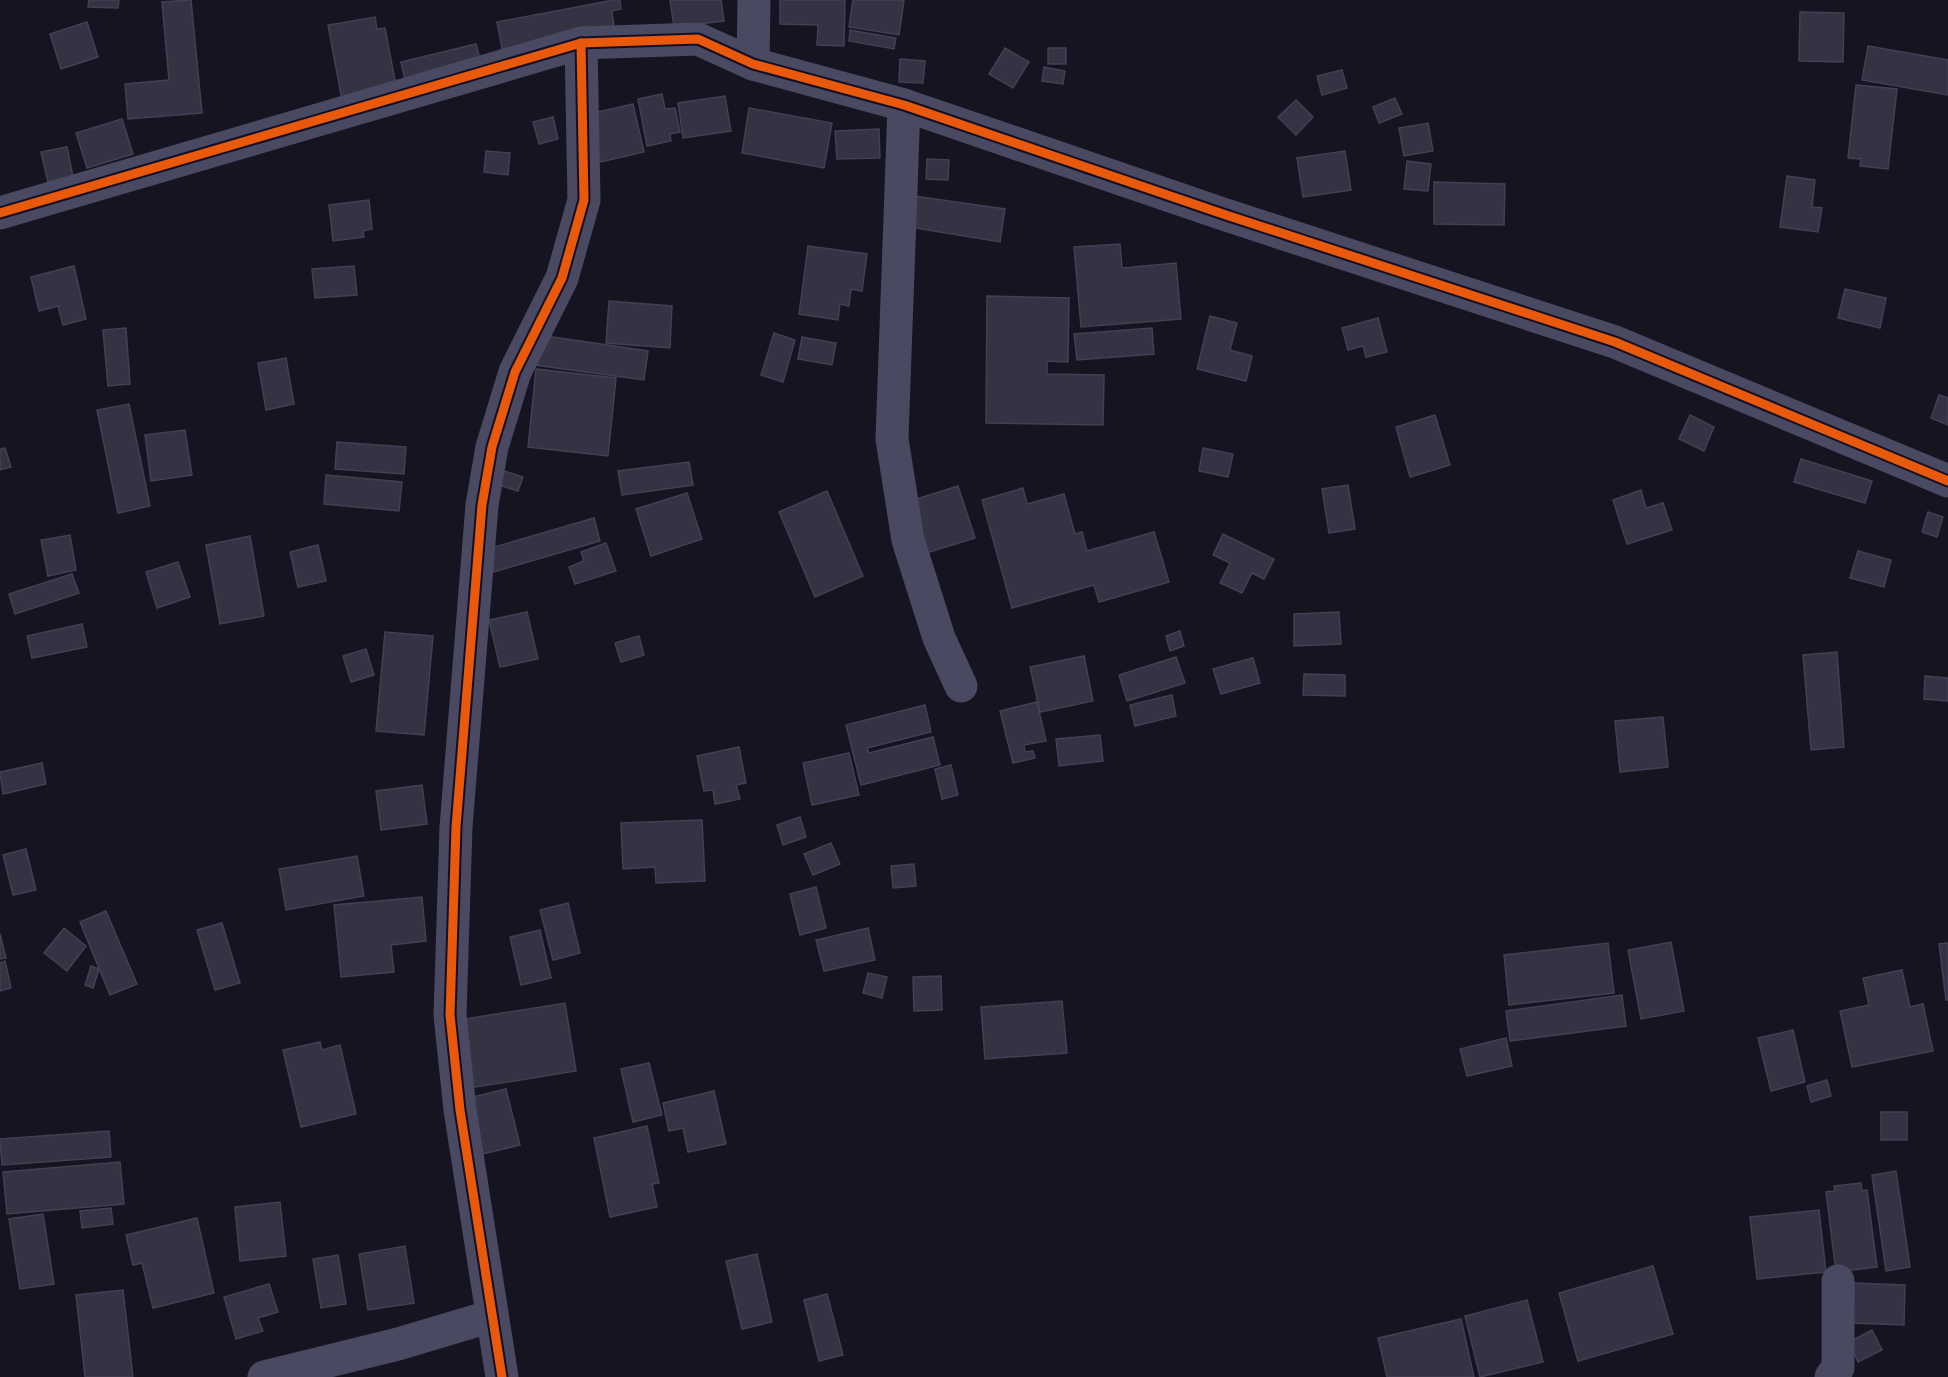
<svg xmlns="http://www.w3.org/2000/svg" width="1948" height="1377" font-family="'PT Sans',sans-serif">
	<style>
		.building { fill: #343243; stroke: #433f54; stroke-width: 1.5 }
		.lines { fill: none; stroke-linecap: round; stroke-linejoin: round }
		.street { stroke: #4a4962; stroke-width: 33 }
		.cycleway-casing { stroke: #130f26; stroke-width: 13 }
		.cycleway { stroke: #e8590c; stroke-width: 9 }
	</style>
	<rect width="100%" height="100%" fill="#161421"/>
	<g class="building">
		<polygon points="89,0 119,0 118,8 88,7"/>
		<polygon points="191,0 202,113 128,119 125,84 169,80 162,2"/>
		<polygon points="614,0 620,0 621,9 612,11 615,34 503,54 497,22"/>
		<polygon points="670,0 721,0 724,21 674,27"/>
		<polygon points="780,0 845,0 844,46 817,45 818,25 780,24"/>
		<polygon points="853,0 904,0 899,35 849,27"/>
		<polygon points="1800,12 1844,13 1843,62 1799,61"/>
		<polygon points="375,17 377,29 385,28 397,91 342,100 328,25"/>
		<polygon points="87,22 98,57 61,69 50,34"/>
		<polygon points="850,30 896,38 894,49 849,41"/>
		<polygon points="476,44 482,68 406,85 401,62"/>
		<polygon points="1868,46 1948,60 1948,95 1862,80"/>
		<polygon points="1005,48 1029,62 1013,88 989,74"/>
		<rect x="1048" y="48" width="18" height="16"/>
		<polygon points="900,59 925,61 923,83 899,82"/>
		<polygon points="1044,67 1065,71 1063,84 1042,81"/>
		<polygon points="1342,70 1347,88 1322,95 1317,76"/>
		<polygon points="1856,85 1897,89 1888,169 1860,166 1861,159 1848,158"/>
		<polygon points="662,94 665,109 675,108 680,132 670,134 671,141 647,146 638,99"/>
		<polygon points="725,96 731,131 683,138 678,103"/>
		<polygon points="1395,98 1402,114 1379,123 1373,107"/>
		<polygon points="1296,100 1313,117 1296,135 1278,117"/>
		<polygon points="633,104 644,152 600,162 589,114"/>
		<polygon points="749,108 832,123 824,168 742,153"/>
		<polygon points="553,117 558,139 539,144 533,122"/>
		<polygon points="122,119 133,154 87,168 76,133"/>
		<polygon points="1428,123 1433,151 1404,156 1399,128"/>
		<polygon points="879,129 880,158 837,159 835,131"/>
		<polygon points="67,147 73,177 48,182 41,152"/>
		<polygon points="486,151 510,153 508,175 484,172"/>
		<polygon points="1345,151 1351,190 1303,197 1297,158"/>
		<polygon points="927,159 949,160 948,180 926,179"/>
		<polygon points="1407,161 1431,164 1428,191 1404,189"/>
		<polygon points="1787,176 1815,180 1812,207 1822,208 1818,232 1780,227"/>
		<polygon points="1434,182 1505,184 1504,225 1434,224"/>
		<polygon points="914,196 1005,209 1000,242 909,227"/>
		<polygon points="369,200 372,229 363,231 364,237 333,241 329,205"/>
		<polygon points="1120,244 1122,268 1176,263 1181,319 1081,327 1074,247"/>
		<polygon points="808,246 867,254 862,291 851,289 849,306 840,304 838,320 799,314"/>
		<polygon points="74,266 86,319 63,325 58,306 39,311 31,277"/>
		<polygon points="354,266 357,295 315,298 312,269"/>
		<polygon points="1845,289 1886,298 1880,328 1838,318"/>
		<polygon points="987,296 1069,298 1068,362 1047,361 1047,374 1104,375 1103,425 986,423"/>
		<polygon points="609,301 672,306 670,348 606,343"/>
		<polygon points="1210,316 1237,323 1230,350 1252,356 1246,381 1197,369"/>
		<polygon points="1378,318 1387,352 1366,357 1363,346 1348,350 1342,328"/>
		<polygon points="126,328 130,384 108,386 103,330"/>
		<polygon points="1152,328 1154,354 1077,360 1074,334"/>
		<polygon points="774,333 795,340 783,382 761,375"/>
		<polygon points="539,335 648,351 644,380 535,365"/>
		<polygon points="802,337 836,343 832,365 798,359"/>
		<polygon points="286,358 294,404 266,410 258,363"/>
		<polygon points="536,369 616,378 608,456 528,447"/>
		<polygon points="1939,395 1948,398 1948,425 1931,418"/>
		<polygon points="129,404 150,506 118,513 97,410"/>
		<polygon points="1435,415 1450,465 1410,477 1396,427"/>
		<polygon points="1690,415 1714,427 1704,451 1679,439"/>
		<polygon points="185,430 192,475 151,481 145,435"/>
		<polygon points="337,442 406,447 404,474 335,469"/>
		<polygon points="5,448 11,467 0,470 0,449"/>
		<polygon points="1203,448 1233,454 1228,477 1199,471"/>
		<polygon points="1801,459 1872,481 1865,503 1794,482"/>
		<polygon points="689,462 693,485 622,495 618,471"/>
		<polygon points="504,471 523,477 518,491 499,485"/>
		<polygon points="326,475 402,482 399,511 324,504"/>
		<polygon points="1348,485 1355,529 1329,533 1322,489"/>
		<polygon points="958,486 975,538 923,554 907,502"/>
		<polygon points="1023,488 1027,504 1064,494 1075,534 1082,532 1087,551 1154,532 1169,582 1099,602 1094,585 1012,608 982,500"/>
		<polygon points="1641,490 1646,508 1663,503 1672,530 1627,544 1613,500"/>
		<polygon points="827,491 863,576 815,597 779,512"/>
		<polygon points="687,493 702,539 651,556 636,509"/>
		<polygon points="1928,512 1943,517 1937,537 1922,532"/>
		<polygon points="594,518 600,541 490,573 484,550"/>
		<polygon points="1223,534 1274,559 1264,579 1252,573 1242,593 1220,583 1230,563 1213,555"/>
		<polygon points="70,535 76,570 48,576 41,540"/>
		<polygon points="250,536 264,616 220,624 206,545"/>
		<polygon points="606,543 616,571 575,584 569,567 584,561 581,552"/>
		<polygon points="318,545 326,581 298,587 290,552"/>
		<polygon points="1858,551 1891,560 1884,587 1850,578"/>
		<polygon points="178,562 190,597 157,608 146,572"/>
		<polygon points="72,574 79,593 15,614 9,594"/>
		<polygon points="527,612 538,659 500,667 489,620"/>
		<polygon points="1339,612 1341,644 1294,646 1294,614"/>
		<polygon points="82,624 87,647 32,658 27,636"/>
		<polygon points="1180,631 1184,646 1170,651 1166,636"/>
		<polygon points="385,632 433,636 424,735 376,731"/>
		<polygon points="639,636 644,655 621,662 615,643"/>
		<polygon points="366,649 374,675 351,682 343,656"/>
		<polygon points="1837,652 1844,747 1811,750 1803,655"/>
		<polygon points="1084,656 1093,701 1040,712 1030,667"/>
		<polygon points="1176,657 1185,683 1127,701 1119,675"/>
		<polygon points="1253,658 1260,683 1221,694 1213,669"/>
		<polygon points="1304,674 1345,675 1345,696 1303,695"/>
		<polygon points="1925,676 1948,678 1948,701 1924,699"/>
		<polygon points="1172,695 1176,716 1135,726 1130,705"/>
		<polygon points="1037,702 1046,741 1024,745 1025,752 1033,751 1035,758 1013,763 1000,711"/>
		<polygon points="925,705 931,732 867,748 869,753 933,737 940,765 861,785 846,725"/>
		<polygon points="1663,717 1668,767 1620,772 1615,721"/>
		<polygon points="1100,735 1103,761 1059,766 1056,739"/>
		<polygon points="739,747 746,783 736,785 740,799 715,804 713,790 704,791 697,756"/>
		<polygon points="849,753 859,795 812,805 803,763"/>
		<polygon points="42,763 46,784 3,794 0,772"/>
		<polygon points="951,765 958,795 942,799 935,769"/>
		<polygon points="422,785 427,824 381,830 376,791"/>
		<polygon points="800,817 806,837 783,845 777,825"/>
		<polygon points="702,820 705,881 656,883 655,867 623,869 621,823"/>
		<polygon points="831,843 840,864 813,875 804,854"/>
		<polygon points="26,849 36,890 13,895 3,855"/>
		<polygon points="357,856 364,896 286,910 279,869"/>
		<polygon points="914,864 916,886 893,888 891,866"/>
		<polygon points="816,887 826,928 800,935 790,894"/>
		<polygon points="422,897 426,941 391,945 394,972 341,977 334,905"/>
		<polygon points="568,903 580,953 553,960 540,910"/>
		<polygon points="106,911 137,984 110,995 80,922"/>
		<polygon points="222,923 240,983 215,990 197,930"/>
		<polygon points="64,928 86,946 67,971 44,953"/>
		<polygon points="868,928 875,960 824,971 816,940"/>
		<polygon points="540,930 551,978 521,985 510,937"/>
		<polygon points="0,934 6,958 0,959"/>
		<polygon points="1671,942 1684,1011 1641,1019 1628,950"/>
		<polygon points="1608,943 1614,993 1509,1005 1504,955"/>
		<polygon points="1948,943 1948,1000 1946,1000 1939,944"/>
		<polygon points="5,961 11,988 0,991 0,963"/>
		<polygon points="91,966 99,969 93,988 85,985"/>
		<polygon points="1902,970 1910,1007 1923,1004 1933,1051 1852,1067 1840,1011 1869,1005 1863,978"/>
		<polygon points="868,973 887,977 882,998 863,993"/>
		<polygon points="941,976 942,1010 914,1011 913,977"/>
		<polygon points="1622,995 1626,1026 1510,1041 1506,1011"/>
		<polygon points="1062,1001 1067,1053 985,1059 981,1007"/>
		<polygon points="565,1003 576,1071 470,1088 459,1020"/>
		<polygon points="1793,1030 1805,1082 1771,1091 1758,1038"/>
		<polygon points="1506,1038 1512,1066 1467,1076 1460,1049"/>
		<polygon points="320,1042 322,1050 340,1045 356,1114 301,1127 283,1050"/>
		<polygon points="649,1063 662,1115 633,1122 621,1069"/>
		<polygon points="1827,1080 1831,1096 1811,1102 1807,1086"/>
		<polygon points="506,1089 520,1145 474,1156 460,1100"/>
		<polygon points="714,1091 726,1144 688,1152 683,1128 669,1131 663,1103"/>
		<rect x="1881" y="1112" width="26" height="28"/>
		<polygon points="647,1126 659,1183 652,1184 657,1207 610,1217 594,1138"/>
		<polygon points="109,1131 111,1157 2,1165 0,1139"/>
		<polygon points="120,1162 124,1204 7,1214 3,1172"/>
		<polygon points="1896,1171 1910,1267 1886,1271 1872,1175"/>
		<polygon points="1861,1183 1862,1191 1867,1190 1877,1267 1836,1272 1826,1192 1835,1191 1834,1186"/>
		<polygon points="280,1202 286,1256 240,1261 235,1207"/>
		<polygon points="111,1208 113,1224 82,1228 80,1211"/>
		<polygon points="1819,1210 1826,1272 1757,1279 1750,1217"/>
		<polygon points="43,1214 54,1284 20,1289 9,1219"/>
		<polygon points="197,1218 214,1293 153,1308 142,1263 133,1265 126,1235"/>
		<polygon points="405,1246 414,1303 368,1310 359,1254"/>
		<polygon points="757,1254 772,1322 742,1329 726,1261"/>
		<polygon points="338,1255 346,1304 321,1308 313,1259"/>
		<polygon points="1653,1266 1673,1334 1578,1361 1559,1293"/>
		<polygon points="1854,1283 1905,1285 1904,1325 1853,1323"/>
		<polygon points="269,1284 278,1312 258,1318 263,1331 236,1339 224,1297"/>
		<polygon points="123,1290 133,1377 85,1377 76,1295"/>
		<polygon points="827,1294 843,1355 819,1361 804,1300"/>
		<polygon points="1527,1300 1543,1362 1480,1377 1465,1316"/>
		<polygon points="1461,1319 1474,1377 1387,1377 1378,1338"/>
		<polygon points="1872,1330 1882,1350 1858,1362 1849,1342"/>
	</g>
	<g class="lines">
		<g class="street">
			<polyline points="753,64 754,0"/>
			<polyline points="904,105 892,439 908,540 939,638 961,686"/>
			<polyline points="0,213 581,43 698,39 753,64 904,105 1223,214 1615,342 1948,481"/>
			<polyline points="264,1377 398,1344 492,1316"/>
			<polyline points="502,1377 460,1110 450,1015 456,827 482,505 492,447 515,372 562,278 584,200 581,43"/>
			<polyline points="1831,1377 1838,1368 1838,1281"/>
		</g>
		<defs>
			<g id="cycleway">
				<polyline points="0,213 581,43 698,39 753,64 904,105 1223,214 1615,342 1948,481"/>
				<polyline points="502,1377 460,1110 450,1015 456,827 482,505 492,447 515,372 562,278 584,200 581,43"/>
			</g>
		</defs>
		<use href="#cycleway" class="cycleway-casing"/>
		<use href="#cycleway" class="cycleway"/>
	</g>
</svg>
